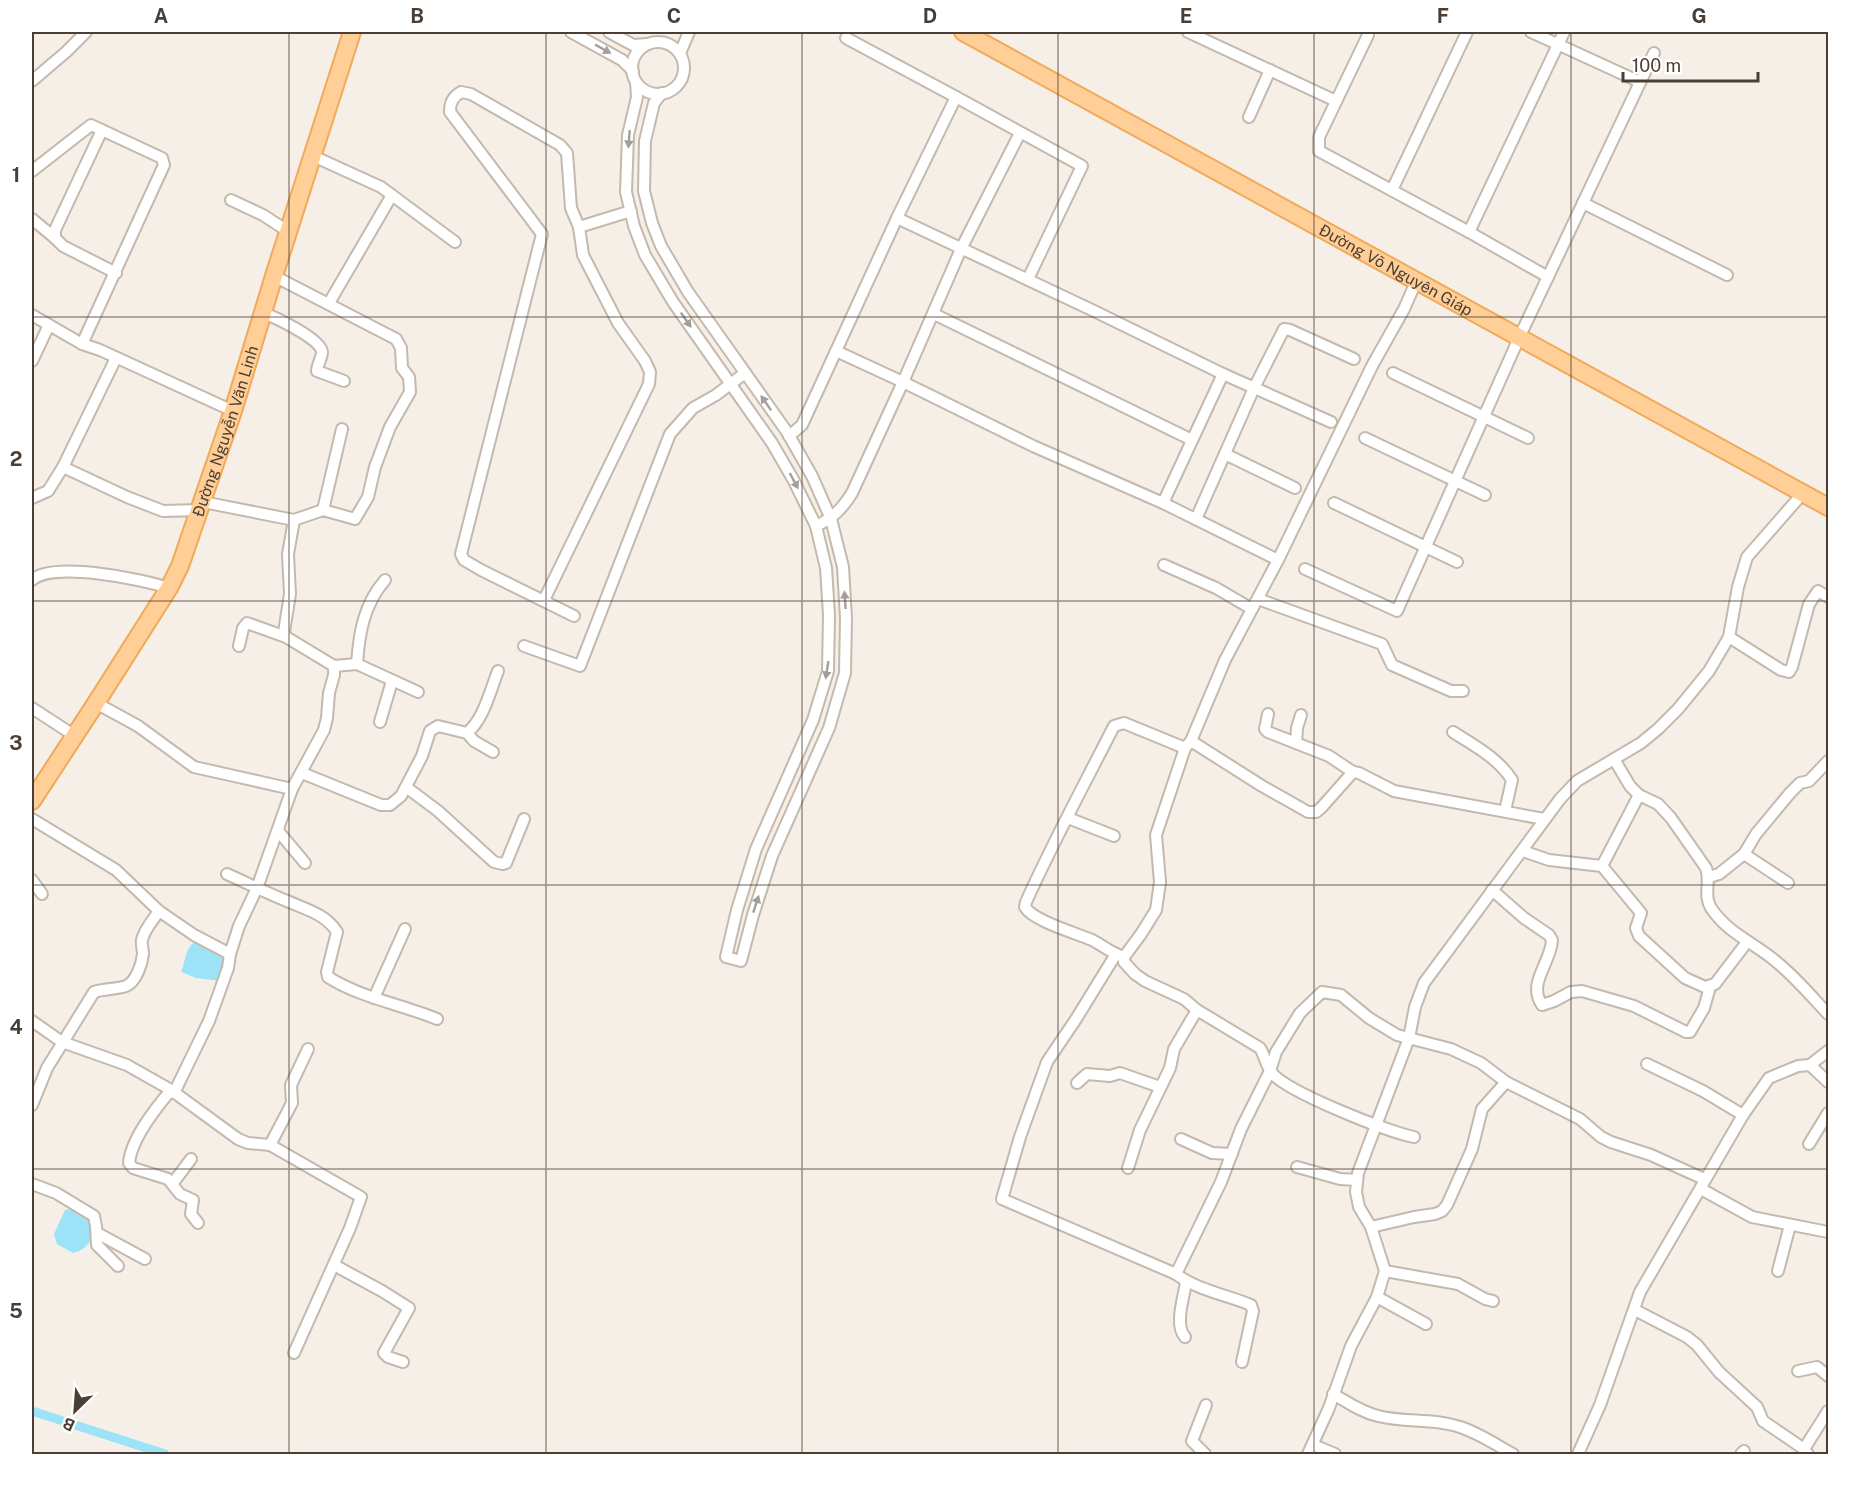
<svg xmlns="http://www.w3.org/2000/svg" width="1860" height="1486" font-family="'Public Sans',sans-serif">
	<style>
		.water { fill: #9de3f8 }
		.lines { fill: none; stroke-linecap: round; stroke-linejoin: round }
		.canal { stroke: #9de3f8; stroke-width: 9 }
		.minor-casing { stroke: #c5b8ac; stroke-width: 14 }
		.primary-casing { stroke: #f1aa5a; stroke-width: 20 }
		.minor { stroke: #fff; stroke-width: 10 }
		.primary { stroke: #ffcf97; stroke-width: 16 }
		.oneway { fill: #a49e9a }
		.grid { fill: none; stroke: #4a3e35; stroke-width: 1.5; stroke-opacity: 0.55 }
		.labels { text-anchor: middle; stroke-width: 5; stroke-linejoin: round; paint-order: stroke }
		.street-label { font-size: 16px; fill: #4a3e35; stroke: #fff }
		.neatline { fill: none; stroke: #4a3e35; stroke-width: 2 }
		.grid-label { font-size: 20px; text-anchor: middle; font-weight: bold; fill: #4a3e35 }
	</style>
	<rect width="100%" height="100%" fill="#f5efe7"/>
	<g class="water">
		<path d="M 197,940 L 225,953 L 222,981 L 196,978 L 181,972 C 186,960 185,947 197,940 Z"/>
		<path d="M 65,1210 C 97,1207 103,1246 73,1253 L 57,1244 L 54,1234 Z"/>
	</g>
	<g class="lines">
		<polyline class="canal" points="32,1411 165,1454"/>
		<defs>
			<g id="minor">
				<polyline points="571,32 622,60 633,71"/>
				<polyline points="609,32 633,45 648,44"/>
				<polyline points="1188,32 1336,101"/>
				<polyline points="1531,32 1640,82"/>
				<polyline points="1368,35 1319,137 1319,151 1469,232 1548,277"/>
				<polyline points="846,38 956,97 897,218 836,351 903,382 961,249 1020,133"/>
				<circle cx="658" cy="68" r="26"/>
				<polyline points="680,53 689,32"/>
				<polyline points="32,81 66,52 86,32"/>
				<polyline points="636,82 637,97 628,135 626,192 634,226 645,255 673,302 772,443 794,481 816,526 826,568 829,615 828,671 813,720 756,849 737,910 726,957 741,961 753,915 772,856 829,728 845,673 846,618 843,567 831,519 812,476 787,432 688,292 661,246 652,223 644,191 645,141 654,103 662,93"/>
				<polyline points="956,97 1082,166 1028,279"/>
				<polyline points="1249,117 1270,70"/>
				<polyline points="102,130 55,230 55,238 63,246 116,273"/>
				<polyline points="313,156 381,187 455,242"/>
				<polyline points="32,171 91,125 162,158 164,165 82,344"/>
				<polyline points="1392,190 1467,32"/>
				<polyline points="231,200 263,215 289,232"/>
				<polyline points="1583,203 1727,275"/>
				<polyline points="897,218 1092,310 1223,374 1331,422"/>
				<polyline points="32,219 55,238"/>
				<polyline points="579,227 631,211"/>
				<polyline points="1469,232 1564,32"/>
				<polyline points="329,303 392,195"/>
				<path d="M 263,313 C 275,317 321,339 322,352 C 322,358 317,365 317,371 L 344,381"/>
				<polyline points="934,314 1192,440"/>
				<polyline points="32,315 82,344 100,350 233,411"/>
				<polyline points="116,358 63,467 127,497 163,511 200,510"/>
				<polyline points="32,361 49,325"/>
				<polyline points="1393,373 1528,438"/>
				<polyline points="789,436 802,425 836,351"/>
				<polyline points="1365,438 1485,495"/>
				<polyline points="1225,454 1295,488"/>
				<polyline points="32,498 48,491 63,467"/>
				<polyline points="203,502 294,520 323,510 355,519 368,497 375,467 390,427 410,392 409,377 402,368 401,348 396,339 274,276"/>
				<polyline points="1163,503 1223,374"/>
				<polyline points="1334,503 1457,562"/>
				<polyline points="323,510 342,429"/>
				<polyline points="1196,519 1254,388 1284,329 1290,330 1354,359"/>
				<polyline points="294,520 288,554 290,594 284,632 286,637 334,666 357,664 418,692"/>
				<path d="M 816,526 C 833,518 842,509 852,493 L 903,382 L 1033,446 L 1163,503 L 1278,560"/>
				<polyline points="1164,565 1216,588 1252,609"/>
				<polyline points="1305,569 1397,611 1519,338 1654,53"/>
				<path d="M 32,580 C 53,561 142,579 169,588"/>
				<polyline points="1258,599 1382,644 1392,665 1451,691 1463,691"/>
				<path d="M 544,600 L 649,384 L 650,372 L 645,361 L 618,323 L 583,255 L 579,227 L 571,208 L 567,153 L 560,145 L 471,94 L 461,92 C 453,97 450,102 450,112 L 542,234 L 461,554 L 464,560 L 481,570 L 574,616"/>
				<polyline points="1729,637 1781,670 1789,672 1792,667 1809,604 1818,591 1828,597"/>
				<polyline points="239,646 243,628 247,623 286,637"/>
				<polyline points="524,646 580,666 670,434 693,408 716,395 745,373"/>
				<path d="M 357,664 C 359,633 364,604 385,580"/>
				<polyline points="96,703 138,726 194,767 292,789"/>
				<polyline points="32,708 75,736"/>
				<polyline points="1268,714 1265,729 1268,732 1329,756 1353,772"/>
				<polyline points="380,722 392,681"/>
				<path d="M 1453,732 C 1475,746 1498,758 1512,780 L 1505,811"/>
				<polyline points="467,733 474,741 493,752"/>
				<polyline points="1191,741 1262,786 1308,812 1316,812 1321,808 1353,772 1359,773 1394,791 1544,819"/>
				<polyline points="1296,743 1297,728 1301,715"/>
				<path d="M 1614,759 L 1630,786 L 1639,795 L 1658,804 L 1671,818 L 1706,868 C 1711,882 1703,895 1711,908 C 1728,934 1757,944 1779,964 C 1797,979 1812,997 1828,1014"/>
				<path d="M 302,773 L 381,805 L 390,805 L 401,796 L 422,756 L 430,731 L 438,726 L 467,733 C 484,719 490,691 498,671"/>
				<polyline points="406,787 438,811 494,862 503,864 506,863 524,819"/>
				<polyline points="1068,818 1114,836"/>
				<polyline points="32,819 116,870 159,911 194,935 230,954"/>
				<polyline points="279,832 305,863"/>
				<polyline points="1523,851 1549,860 1602,866 1641,913 1636,928 1639,936 1685,978 1705,987 1715,984 1747,942"/>
				<polyline points="1744,854 1788,883"/>
				<polyline points="1602,866 1639,795"/>
				<path d="M 227,874 C 247,883 267,893 287,901 C 305,909 326,914 337,932 L 327,972 L 328,977 C 361,998 401,1004 437,1019"/>
				<polyline points="1709,877 1719,874 1744,854 1756,834 1790,793 1800,783 1809,781 1828,761"/>
				<polyline points="32,880 42,894"/>
				<path d="M 1492,890 L 1524,918 L 1549,935 L 1552,940 C 1551,963 1527,983 1542,1005 L 1554,1001 L 1571,992 L 1582,991 L 1634,1006 L 1686,1032 L 1690,1032 L 1704,1008 L 1710,987"/>
				<path d="M 1116,954 L 1076,1019 L 1047,1062 L 1020,1137 L 1002,1199 L 1176,1274 C 1197,1290 1227,1295 1251,1305 L 1253,1311 L 1242,1362"/>
				<path d="M 1121,956 C 1110,952 1102,945 1092,940 C 1076,933 1033,921 1025,907 L 1026,902 C 1053,842 1084,785 1114,726 L 1124,723 L 1185,748"/>
				<polyline points="374,998 405,929"/>
				<polyline points="32,1021 62,1042 127,1065 171,1090 238,1139 248,1143 270,1145 361,1197 350,1228 294,1353"/>
				<polyline points="1647,1064 1703,1091 1743,1115"/>
				<polyline points="1810,1065 1828,1082"/>
				<polyline points="1077,1083 1087,1074 1110,1076 1120,1073 1160,1087"/>
				<path d="M 171,1090 C 155,1109 131,1139 129,1163 L 133,1168 L 168,1179 L 180,1194 L 193,1200 L 191,1214 L 198,1223"/>
				<polyline points="174,1093 209,1021 228,968 230,954 239,926 257,888 292,789 324,730 327,718 329,693 334,675 334,666"/>
				<path d="M 32,1105 L 47,1068 L 94,992 C 103,989 119,989 126,986 C 136,982 142,964 143,954 C 143,949 141,944 142,940 C 144,930 153,920 159,911"/>
				<path d="M 1414,1137 C 1388,1132 1287,1092 1272,1073 C 1266,1066 1265,1056 1260,1048 L 1197,1010 L 1184,999 L 1145,981 L 1135,974 L 1124,962 L 1124,957 L 1141,934 L 1156,910 L 1160,882 L 1156,835 L 1185,748 L 1191,741 L 1225,660 L 1278,560 L 1372,366 L 1404,309 L 1416,282"/>
				<polyline points="1181,1139 1212,1153 1232,1154"/>
				<polyline points="1809,1144 1828,1113"/>
				<polyline points="270,1145 292,1103 291,1085 308,1049"/>
				<polyline points="1297,1167 1340,1179 1357,1180"/>
				<polyline points="1128,1168 1140,1130 1170,1068 1174,1049 1197,1010"/>
				<polyline points="173,1183 191,1159"/>
				<polyline points="32,1184 56,1193 94,1216 96,1226 97,1245 118,1266"/>
				<polyline points="1701,1189 1752,1217 1828,1232"/>
				<polyline points="1371,1227 1414,1217 1435,1214 1442,1211 1447,1205 1472,1149 1482,1109 1506,1082"/>
				<polyline points="97,1233 145,1259"/>
				<polyline points="334,1265 382,1291 409,1308 384,1353 388,1357 403,1362"/>
				<polyline points="1385,1271 1458,1284 1485,1299 1493,1301"/>
				<polyline points="1778,1271 1790,1225"/>
				<polyline points="1176,1274 1221,1182 1241,1129 1270,1071 1276,1052 1300,1013 1322,992 1341,995 1369,1018 1397,1035 1451,1049 1481,1063 1506,1082 1580,1119 1601,1137 1611,1142 1651,1155 1704,1179"/>
				<polyline points="1377,1297 1426,1324"/>
				<polyline points="1635,1310 1687,1337 1697,1345 1719,1372 1757,1407 1763,1421 1804,1449 1808,1454"/>
				<path d="M 1185,1337 C 1174,1325 1184,1297 1186,1282"/>
				<polyline points="1798,1371 1817,1367 1828,1376"/>
				<path d="M 1333,1394 C 1347,1402 1361,1412 1378,1416 C 1405,1423 1433,1418 1460,1427 C 1479,1433 1496,1445 1513,1454"/>
				<polyline points="1313,1445 1335,1454"/>
				<polyline points="1804,1449 1828,1411"/>
				<polyline points="1205,1454 1192,1441 1206,1405"/>
				<polyline points="1308,1454 1329,1408 1351,1346 1377,1297 1385,1271 1371,1227 1359,1207 1356,1192 1358,1173 1409,1038 1415,1007 1424,983 1560,799 1577,781 1641,743 1658,729 1678,709 1709,671 1729,637 1738,587 1747,557 1803,493"/>
				<polyline points="1578,1454 1600,1405 1640,1292 1743,1115 1769,1078 1798,1066 1810,1065 1828,1051"/>
				<polyline points="1741,1454 1744,1451"/>
			</g>
			<g id="primary">
				<path id="s1" d="M 963,32 L 1828,507"/>
				<path id="s2" d="M 32,801 L 96,703 L 169,588 L 180,566 L 233,411 L 274,276 L 352,32"/>
			</g>
		</defs>
		<use href="#minor" class="minor-casing"/>
		<use href="#primary" class="primary-casing"/>
		<use href="#minor" class="minor"/>
		<use href="#primary" class="primary"/>
	</g>
	<defs><path id="oneway-solid" d="M-6-.8H1V-3.2L6.5 0L1 3.2V.8H-6Z" transform="scale(1.5)"/></defs>
	<g class="oneway">
		<use href="#oneway-solid" transform="translate(603 49) rotate(29)"/>
		<use href="#oneway-solid" transform="translate(629 139) rotate(95)"/>
		<use href="#oneway-solid" transform="translate(686 320) rotate(55)"/>
		<use href="#oneway-solid" transform="translate(766 403) rotate(-125)"/>
		<use href="#oneway-solid" transform="translate(794 481) rotate(62)"/>
		<use href="#oneway-solid" transform="translate(845 600) rotate(-94)"/>
		<use href="#oneway-solid" transform="translate(827 670) rotate(99)"/>
		<use href="#oneway-solid" transform="translate(756 904) rotate(-72)"/>
	</g>
	<path class="grid" d="M 289,32 L 289,1454M 546,32 L 546,1454M 802,32 L 802,1454M 1058,32 L 1058,1454M 1314,32 L 1314,1454M 1571,32 L 1571,1454M 32,317 L 1828,317M 32,601 L 1828,601M 32,885 L 1828,885M 32,1169 L 1828,1169"/>
	<g class="labels">
		<g class="street-label">
			<text dy="6" stroke="none"><textPath href="#s1" startOffset="494">Đường Võ Nguyên Giáp</textPath></text>
			<text dy="6" stroke="none"><textPath href="#s2" startOffset="420">Đường Nguyễn Văn Linh</textPath></text>
		</g>
	</g>
	<rect width="1860" height="1486" fill="none" stroke="#ffffff" stroke-width="66"/>
	<g transform="translate(75 1411) rotate(205)" stroke="#ffffff" stroke-width="4.5" paint-order="stroke">
	<path d="M0-4.5L10 22L0 15L-10 22Z" fill="#4a3e35"/>
	<text y="-9" font-size="16" font-weight="bold" text-anchor="middle" fill="#4a3e35">B</text>
	</g>
	<path d="M1623 72v9h135v-9" fill="none" stroke="#4a3e35" stroke-width="3"/>
	<text x="1632" y="72" font-size="18" fill="#4a3e35" stroke="#ffffff" stroke-width="4.5" paint-order="stroke">100 m</text>
	<rect x="33" y="33" width="1794" height="1420" class="neatline"/>
	<g class="grid-label">
		<text x="161" y="23">A</text>
		<text x="417" y="23">B</text>
		<text x="674" y="23">C</text>
		<text x="930" y="23">D</text>
		<text x="1186" y="23">E</text>
		<text x="1443" y="23">F</text>
		<text x="1699" y="23">G</text>
		<text x="16" y="182">1</text>
		<text x="16" y="466">2</text>
		<text x="16" y="750">3</text>
		<text x="16" y="1034">4</text>
		<text x="16" y="1318">5</text>
	</g>
</svg>
